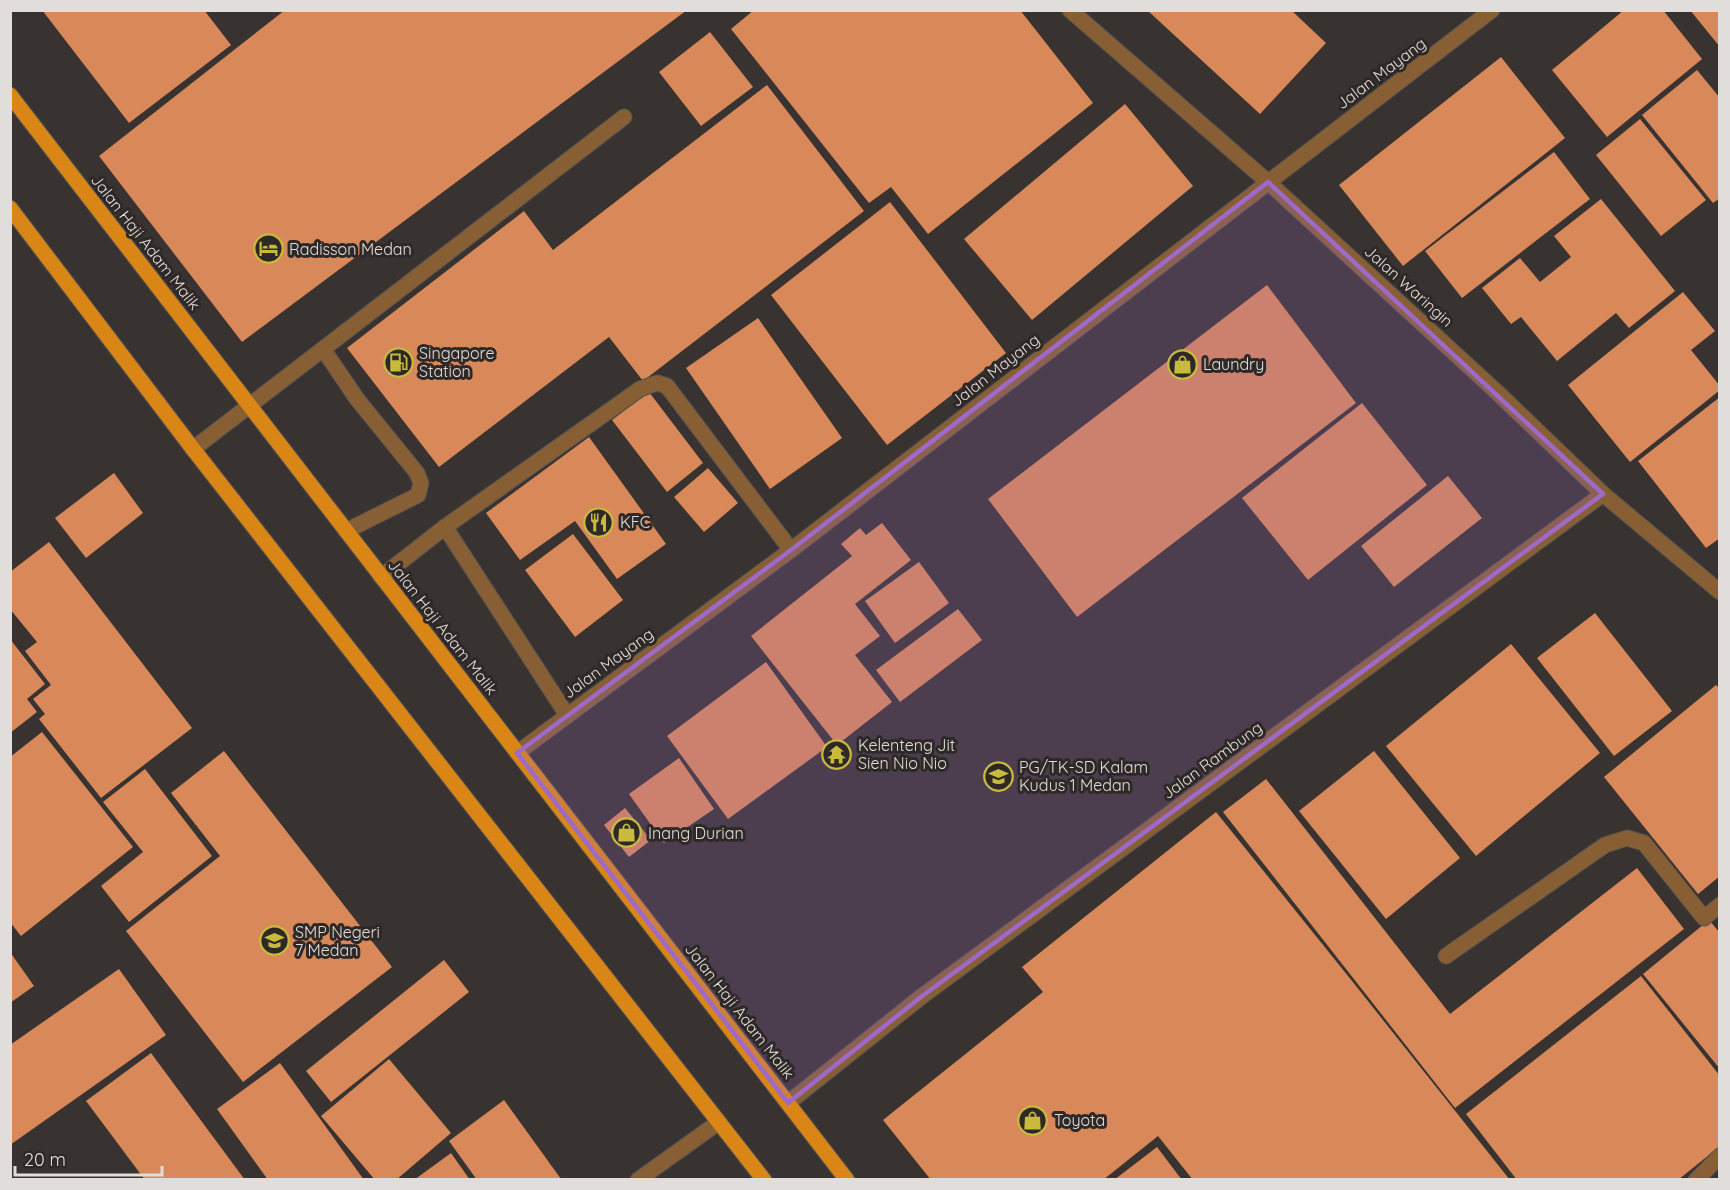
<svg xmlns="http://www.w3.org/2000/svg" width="1730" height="1190" font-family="Quicksand,sans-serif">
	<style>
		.building { fill: #d88859 }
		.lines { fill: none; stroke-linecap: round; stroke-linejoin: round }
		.service-casing { stroke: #565250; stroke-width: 17 }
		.minor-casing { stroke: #565250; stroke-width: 17 }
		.primary-casing { stroke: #565250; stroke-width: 17 }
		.service { stroke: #885f34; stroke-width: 15 }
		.minor { stroke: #885f34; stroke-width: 15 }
		.primary { stroke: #d98616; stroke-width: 15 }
		.marked { fill: #9e6ac9; fill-opacity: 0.2; stroke: #9e6ac9; stroke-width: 4.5; stroke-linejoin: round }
		.labels { text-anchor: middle; stroke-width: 6; stroke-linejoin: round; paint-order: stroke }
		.street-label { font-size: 16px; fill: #e0dddb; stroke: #2e2927 }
		.poi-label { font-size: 16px; fill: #e0dddb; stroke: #2e2927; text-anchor: start }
	</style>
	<rect width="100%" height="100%" fill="#383331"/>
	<g class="building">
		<polygon points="42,10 204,10 231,45 129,123"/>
		<polygon points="285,10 687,10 242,342 99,156"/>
		<polygon points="754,10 1020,10 1093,103 928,234 891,187 869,203 731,29"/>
		<polygon points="1147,10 1291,10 1326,43 1260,114"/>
		<polygon points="1624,10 1663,10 1702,59 1607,137 1552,70"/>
		<polygon points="1690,10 1720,10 1720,47"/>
		<polygon points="710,32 753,87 701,126 659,72"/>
		<polygon points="1501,57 1565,138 1403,266 1339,185"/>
		<polygon points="1697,70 1720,98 1720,198 1713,203 1642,115"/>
		<polygon points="767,85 864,211 643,381 609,337 439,467 347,348 524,211 553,250"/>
		<polygon points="1125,104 1193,186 1032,320 964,239"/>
		<polygon points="1640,119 1706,200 1661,236 1596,155"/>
		<polygon points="1554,152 1590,199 1462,298 1425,251"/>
		<polygon points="1601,199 1675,291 1629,328 1616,313 1557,361 1521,317 1511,324 1482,288 1520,258 1540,282 1571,257 1554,236"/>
		<polygon points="890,202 1006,353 887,445 771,295"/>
		<polygon points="1267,285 1356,403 1077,617 988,499"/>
		<polygon points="1683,292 1715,331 1691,350 1720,386 1720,390 1630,462 1568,385"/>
		<polygon points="758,318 842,438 770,489 686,368"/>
		<polygon points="649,392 703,463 667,492 612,420"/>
		<polygon points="1720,397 1720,538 1706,548 1638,461"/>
		<polygon points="1362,403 1427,485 1308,580 1242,498"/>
		<polygon points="589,437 666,544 617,579 575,521 520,560 486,513"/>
		<polygon points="708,468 738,503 704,532 674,497"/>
		<polygon points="114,473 143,513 86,558 55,518"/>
		<polygon points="1448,476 1482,518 1394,587 1361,546"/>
		<polygon points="882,523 911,560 855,604 880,636 855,655 892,702 837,745 751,636 852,556 841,544 860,528 866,535"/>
		<polygon points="573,534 623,600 575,637 525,570"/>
		<polygon points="49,542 192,728 101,798 39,719 45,714 33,699 51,685 25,651 37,642 10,609 10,572"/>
		<polygon points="919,562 949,603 895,643 865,601"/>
		<polygon points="958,609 982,640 900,702 876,670"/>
		<polygon points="1595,613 1672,711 1614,756 1537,658"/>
		<polygon points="10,639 45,684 27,699 37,712 10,733"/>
		<polygon points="1511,644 1600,753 1476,856 1386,746"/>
		<polygon points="766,662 827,747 728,819 667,736"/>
		<polygon points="1716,685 1720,689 1720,876 1698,894 1604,777"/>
		<polygon points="42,732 133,847 21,936 10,922 10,757"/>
		<polygon points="224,751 392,967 243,1082 126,931 220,856 171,793"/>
		<polygon points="1374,751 1460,858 1386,919 1299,811"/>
		<polygon points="679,758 714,809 664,843 629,794"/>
		<polygon points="145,769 212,856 129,922 101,886 143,852 103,802"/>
		<polygon points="1266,779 1450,1014 1637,868 1684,929 1455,1108 1223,812"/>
		<polygon points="625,808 651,840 629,857 604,825"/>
		<polygon points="1216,812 1352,981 1510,1180 1193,1180 1158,1136 1103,1180 931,1180 883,1120 1043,992 1022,967"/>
		<polygon points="1709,920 1720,933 1720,1069 1643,974"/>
		<polygon points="10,952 34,986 10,1003"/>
		<polygon points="444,960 469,992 331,1102 306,1071"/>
		<polygon points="119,969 166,1035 10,1145 10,1045"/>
		<polygon points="1641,976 1720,1076 1720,1146 1678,1180 1517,1180 1466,1114"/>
		<polygon points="151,1053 245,1180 145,1180 86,1101"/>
		<polygon points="389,1059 451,1133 396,1180 375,1180 321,1116"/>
		<polygon points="280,1063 364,1180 268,1180 217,1109"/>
		<polygon points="504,1100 561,1179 560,1180 477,1180 449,1141"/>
		<polygon points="1157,1147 1182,1180 1114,1180"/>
		<polygon points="451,1153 470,1180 414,1180"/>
	</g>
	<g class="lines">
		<defs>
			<g id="service">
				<polyline points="323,349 624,117"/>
				<polyline points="193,449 323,349 357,399 417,473 421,483 418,495 346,531"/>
				<polyline points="445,527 567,715"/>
				<polyline points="381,577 445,527 640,389 657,383 667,386 791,550"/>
				<polyline points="1446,956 1605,845 1627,838 1644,843 1704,918 1720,905"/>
			</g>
			<g id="minor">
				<polyline points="1070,10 1268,182 1498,393 1603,494 1720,592"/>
				<polyline points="517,753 791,550 1492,10"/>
				<polyline points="788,1103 921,997 1603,494"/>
				<polyline points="638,1180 719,1122"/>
				<polyline points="1696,1180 1720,1156"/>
			</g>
			<g id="primary">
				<polyline points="10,95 847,1180"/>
				<polyline points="10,208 193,449 764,1180"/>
			</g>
		</defs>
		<use href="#service" class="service-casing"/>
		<use href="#minor" class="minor-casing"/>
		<use href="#primary" class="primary-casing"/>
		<use href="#service" class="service"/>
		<use href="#minor" class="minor"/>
		<use href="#primary" class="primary"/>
	</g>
	<path class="marked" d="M 1268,182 L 1603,494 L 921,997 L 788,1103 L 517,753 L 791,550 Z"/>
	<defs>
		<symbol id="hotel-ring" viewBox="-11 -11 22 22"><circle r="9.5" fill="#2e2927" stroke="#c8bb3b" stroke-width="1.5"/><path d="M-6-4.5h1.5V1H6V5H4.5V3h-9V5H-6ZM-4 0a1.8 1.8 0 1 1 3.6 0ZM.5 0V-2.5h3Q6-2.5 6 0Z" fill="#c8bb3b"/></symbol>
		<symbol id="fuel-ring" viewBox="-11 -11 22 22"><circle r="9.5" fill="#2e2927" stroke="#c8bb3b" stroke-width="1.5"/><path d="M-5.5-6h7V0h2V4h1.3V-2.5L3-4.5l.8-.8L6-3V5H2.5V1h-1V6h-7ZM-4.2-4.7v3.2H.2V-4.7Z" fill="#c8bb3b"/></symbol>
		<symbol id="shop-ring" viewBox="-11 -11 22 22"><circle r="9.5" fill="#2e2927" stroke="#c8bb3b" stroke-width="1.5"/><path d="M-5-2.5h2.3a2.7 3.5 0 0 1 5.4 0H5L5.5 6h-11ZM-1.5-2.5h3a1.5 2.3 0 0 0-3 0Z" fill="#c8bb3b"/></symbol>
		<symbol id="restaurant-ring" viewBox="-11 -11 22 22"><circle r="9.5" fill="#2e2927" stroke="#c8bb3b" stroke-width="1.5"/><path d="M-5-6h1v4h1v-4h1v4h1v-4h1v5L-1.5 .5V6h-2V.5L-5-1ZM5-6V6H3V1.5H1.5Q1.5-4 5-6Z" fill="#c8bb3b"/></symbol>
		<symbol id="temple-ring" viewBox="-11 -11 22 22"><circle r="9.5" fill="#2e2927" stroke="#c8bb3b" stroke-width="1.5"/><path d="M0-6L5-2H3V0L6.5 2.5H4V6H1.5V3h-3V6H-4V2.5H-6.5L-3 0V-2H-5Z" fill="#c8bb3b"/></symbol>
		<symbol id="school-ring" viewBox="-11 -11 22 22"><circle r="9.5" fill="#2e2927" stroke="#c8bb3b" stroke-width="1.5"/><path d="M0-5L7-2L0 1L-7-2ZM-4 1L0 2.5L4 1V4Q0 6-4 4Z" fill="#c8bb3b"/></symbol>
	</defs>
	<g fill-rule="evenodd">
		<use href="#hotel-ring" x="252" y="232" width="33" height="33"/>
		<use href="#fuel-ring" x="382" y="346" width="33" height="33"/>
		<use href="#shop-ring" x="1166" y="348" width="33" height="33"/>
		<use href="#restaurant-ring" x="582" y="506" width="33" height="33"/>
		<use href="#temple-ring" x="820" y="738" width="33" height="33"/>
		<use href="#school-ring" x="982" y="760" width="33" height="33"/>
		<use href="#shop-ring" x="610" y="816" width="33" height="33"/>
		<use href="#school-ring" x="258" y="924" width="33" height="33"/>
		<use href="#shop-ring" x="1016" y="1104" width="33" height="33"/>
	</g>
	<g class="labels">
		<g class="street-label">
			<text transform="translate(1381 73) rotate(-37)" y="6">Jalan Mayang</text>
			<text transform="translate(146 242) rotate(52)" y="6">Jalan Haji Adam Malik</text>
			<text transform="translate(1409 286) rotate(42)" y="6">Jalan Waringin</text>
			<text transform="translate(995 370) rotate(-38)" y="6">Jalan Mayang</text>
			<text transform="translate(443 627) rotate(52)" y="6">Jalan Haji Adam Malik</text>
			<text transform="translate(608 663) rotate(-36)" y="6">Jalan Mayang</text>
			<text transform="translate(1212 760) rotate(-36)" y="6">Jalan Rambung</text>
			<text transform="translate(740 1011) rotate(52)" y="6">Jalan Haji Adam Malik</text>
		</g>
		<g class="poi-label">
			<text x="289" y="255">Radisson Medan</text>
			<text x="419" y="359">Singapore<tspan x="419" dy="18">Station</tspan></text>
			<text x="1203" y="370">Laundry</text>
			<text x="620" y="528">KFC</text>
			<text x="858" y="751">Kelenteng Jit<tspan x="858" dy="18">Sien Nio Nio</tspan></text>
			<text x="1019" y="773">PG/TK-SD Kalam<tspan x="1019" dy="18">Kudus 1 Medan</tspan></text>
			<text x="648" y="839">Inang Durian</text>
			<text x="295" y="938">SMP Negeri<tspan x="295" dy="18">7 Medan</tspan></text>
			<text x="1054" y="1126">Toyota</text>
		</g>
	</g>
	<rect width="1730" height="1190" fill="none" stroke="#e0dddb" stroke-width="24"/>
	<path d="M15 1166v9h147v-9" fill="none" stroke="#e0dddb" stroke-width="3"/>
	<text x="24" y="1166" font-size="18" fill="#e0dddb" stroke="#2e2927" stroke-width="4.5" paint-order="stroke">20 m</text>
</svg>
